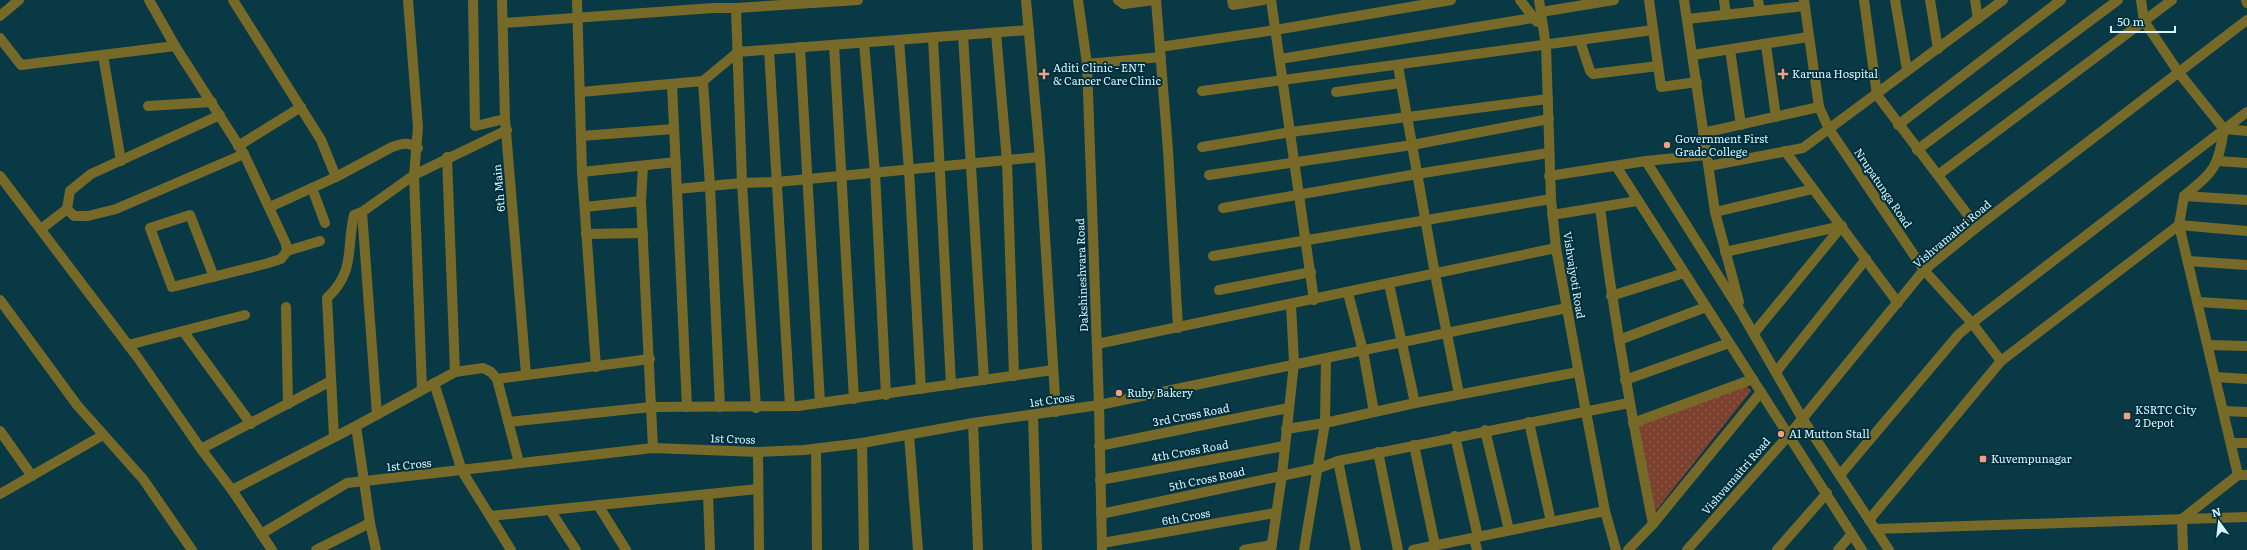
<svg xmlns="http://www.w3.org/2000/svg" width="2247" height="550" font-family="Literata,serif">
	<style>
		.park { fill: url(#park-dots) }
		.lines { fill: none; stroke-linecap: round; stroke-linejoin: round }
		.minor { stroke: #776a28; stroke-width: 10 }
		.poi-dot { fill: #f39f84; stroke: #002f3b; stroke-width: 1.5 }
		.labels { text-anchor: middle; stroke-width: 4; stroke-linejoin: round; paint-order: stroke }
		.poi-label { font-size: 11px; fill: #d5f5fe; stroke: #002f3b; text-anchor: start }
		.street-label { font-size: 11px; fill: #d5f5fe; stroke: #002f3b }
	</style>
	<defs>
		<pattern id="park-dots" width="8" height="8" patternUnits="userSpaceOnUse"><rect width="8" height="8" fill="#7b412e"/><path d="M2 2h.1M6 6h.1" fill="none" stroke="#8d5d4d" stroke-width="1.8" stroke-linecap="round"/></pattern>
	</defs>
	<rect width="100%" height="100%" fill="#093945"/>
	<polygon class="park" points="1746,385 1751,391 1654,513 1639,425"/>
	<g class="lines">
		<g class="minor">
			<polyline points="149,0 175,46 244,154 286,244 287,251 281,259 265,264 172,287 150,228 190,215 214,277"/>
			<polyline points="233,0 321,140 336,177"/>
			<polyline points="408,0 418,127 414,175 422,389"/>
			<polyline points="473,0 475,126 505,119"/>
			<polyline points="502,0 505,119 526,374"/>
			<polyline points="577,0 582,172 596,367"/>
			<polyline points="1026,0 1040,157 1056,412"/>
			<polyline points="1078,0 1087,64 1099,405 1102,550"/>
			<polyline points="1118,0 1124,4 1154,0"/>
			<polyline points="1156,0 1168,150 1178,328"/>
			<polyline points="1232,0 1233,5 1263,0"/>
			<polyline points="1271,0 1314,300"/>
			<polyline points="1520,0 1537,22"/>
			<polyline points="1539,0 1546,46 1551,199 1556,248 1586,412 1605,511 1616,550"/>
			<polyline points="1649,0 1661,87 1697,82"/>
			<polyline points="1684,0 1715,212 1739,302"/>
			<polyline points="1724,0 1726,15"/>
			<polyline points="1758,0 1760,11"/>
			<polyline points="1804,0 1819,107 1829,129 1924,270 1972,323 2001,361"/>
			<polyline points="1864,0 1877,95 1977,227"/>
			<polyline points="1895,0 1907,70"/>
			<polyline points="1930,0 1938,49"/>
			<polyline points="1975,0 1978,19"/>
			<polyline points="2141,0 2144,21 2179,73 2224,129 2247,131"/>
			<polyline points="2246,0 2247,3"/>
			<polyline points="736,8 742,183 756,408"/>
			<polyline points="1541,12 1614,0"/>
			<polyline points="0,16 19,0"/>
			<polyline points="1687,19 1805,6"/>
			<polyline points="504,23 713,8 736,8 858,0"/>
			<polyline points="996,33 1007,161 1014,376"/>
			<polyline points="963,35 984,380"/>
			<polyline points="0,38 21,65 175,46"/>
			<polyline points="933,38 951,385"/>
			<polyline points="899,40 909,170 921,389"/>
			<polyline points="1580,41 1590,71 1593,74 1658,66"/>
			<polyline points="864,43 875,173 886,395"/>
			<polyline points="834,45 854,399"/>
			<polyline points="1766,45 1776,117"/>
			<polyline points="800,47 820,403"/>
			<polyline points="1160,47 1275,30 1451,0"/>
			<polyline points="769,50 790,406"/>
			<polyline points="1730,50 1741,125"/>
			<polyline points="103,55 121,161"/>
			<polyline points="1693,55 1808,37"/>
			<polyline points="1280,59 1533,18"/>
			<polyline points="1087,64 1161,57"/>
			<polyline points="1398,66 1435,274 1459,394"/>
			<polyline points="703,81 710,186 720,407"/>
			<polyline points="672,84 687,407"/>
			<polyline points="1202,91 1653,30"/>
			<polyline points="581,92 703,81 738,52 1029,30"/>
			<polyline points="1336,92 1401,83"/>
			<polyline points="148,106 212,102"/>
			<polyline points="220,115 91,174 70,191 67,209 74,216 88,216 116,209 244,154"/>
			<polyline points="1898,125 2061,0"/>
			<path d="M 2224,129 C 2217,169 2216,169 2184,196 L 2179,225 L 2238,475"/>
			<polyline points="1703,133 1819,107"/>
			<polyline points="581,136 674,129"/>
			<polyline points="238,146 301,107"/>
			<polyline points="1202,147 1291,132 1548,99"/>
			<polyline points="1917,150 2118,0"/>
			<polyline points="1785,151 1898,303"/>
			<polyline points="447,157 455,372"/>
			<polyline points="1646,161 1741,312 1802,418 1889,550"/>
			<polyline points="2218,161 2247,163"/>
			<polyline points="643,166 641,201 653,448"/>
			<polyline points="1616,166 1862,550"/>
			<polyline points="1709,166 1803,148 2003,0"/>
			<polyline points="582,172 676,162"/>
			<polyline points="1209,175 1412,145 1549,119"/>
			<polyline points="1938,175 2172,0"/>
			<polyline points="0,176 138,358 201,449 232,490 272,550"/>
			<polyline points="1549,176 1646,161 1706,155"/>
			<polyline points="312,188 325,223"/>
			<polyline points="677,189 742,183 777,182 1040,157"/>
			<polyline points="2184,196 2247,200"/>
			<path d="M 270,207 L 336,177 L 392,147 C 403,143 408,142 418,148"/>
			<polyline points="585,207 641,201"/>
			<path d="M 1600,207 C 1613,314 1632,419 1653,524"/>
			<polyline points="1223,208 1417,174 1548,153"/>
			<polyline points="1715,212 1813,189"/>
			<polyline points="1552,215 1637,201"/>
			<polyline points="41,229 67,209"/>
			<polyline points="586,234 643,233"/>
			<polyline points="287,251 320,241"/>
			<polyline points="1725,252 1842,226"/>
			<polyline points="1213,256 1551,199"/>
			<polyline points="2188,261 2247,265"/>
			<polyline points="1389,284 1415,403"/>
			<polyline points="1219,290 1311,272"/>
			<polyline points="1348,293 1363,351 1374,412"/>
			<polyline points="1611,296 1684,273"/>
			<polyline points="0,300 77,405 143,479 192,550"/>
			<polyline points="2198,302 2247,305"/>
			<polyline points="286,307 288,404"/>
			<polyline points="183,331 251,424"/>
			<polyline points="1754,333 1842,226"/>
			<polyline points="1619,340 1706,307"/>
			<polyline points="1097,344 1556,248"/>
			<polyline points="128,345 245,315"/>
			<polyline points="2208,345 2247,346"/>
			<polyline points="1776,372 1866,259"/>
			<polyline points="2215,377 2247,379"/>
			<polyline points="497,379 650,359"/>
			<polyline points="1625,380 1729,343"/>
			<polyline points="434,383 462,471 511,550"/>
			<polyline points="2223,411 2247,412"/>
			<polyline points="377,415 362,212 414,175 507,130"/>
			<polyline points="1033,415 1037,550"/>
			<polyline points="508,422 651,407 798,406 1053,370"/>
			<polyline points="1529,422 1551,522"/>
			<polyline points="973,423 978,550"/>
			<polyline points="1633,423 1753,379"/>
			<polyline points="356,426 370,523 376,550"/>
			<polyline points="1286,429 1325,423 1415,403 1578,372"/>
			<polyline points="1485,430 1509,530"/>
			<polyline points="0,431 32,476"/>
			<polyline points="909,435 918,550"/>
			<polyline points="1455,436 1478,537"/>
			<path d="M 334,437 L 327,298 C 356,271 346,248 354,215 L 362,212"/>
			<polyline points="862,443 864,550"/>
			<polyline points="2231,443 2247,443"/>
			<polyline points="1414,445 1435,545"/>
			<polyline points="1099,446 1288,408"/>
			<polyline points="201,449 331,381"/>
			<polyline points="816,449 817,550"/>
			<polyline points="758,452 759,550"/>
			<polyline points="1378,452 1398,550"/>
			<polyline points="1338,461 1356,550"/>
			<polyline points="1840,475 1959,334 1972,323 2247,112"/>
			<polyline points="1100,480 1284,446"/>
			<polyline points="232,490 356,426 455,372 483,368 491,372 497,379 519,463"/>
			<polyline points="0,494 103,435"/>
			<polyline points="708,494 710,550"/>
			<polyline points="598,505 626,550"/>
			<polyline points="550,510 576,550"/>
			<polyline points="1101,514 1319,468 1338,461 1629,403"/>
			<polyline points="490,516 758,489"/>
			<polyline points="1869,520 2001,361 2179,225 2247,231"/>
			<polyline points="1875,529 2247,517"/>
			<polyline points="261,534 347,483 653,448 758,452 804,450 862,443 973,423 1099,405 1567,308"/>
			<polyline points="1474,538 1477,550"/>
			<polyline points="1102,543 1275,513"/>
			<polyline points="316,550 370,523"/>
			<polyline points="1244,550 1272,545"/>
			<polyline points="1271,550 1282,475 1294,363 1291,305"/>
			<polyline points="1304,550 1325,423 1326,359"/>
			<polyline points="1413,550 1605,511"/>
			<polyline points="1628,550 1653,524 1761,392"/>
			<polyline points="1687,550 1789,435 1924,270 1977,227 2247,20"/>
			<polyline points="1777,550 1827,493"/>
			<polyline points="1838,550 1851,535"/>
			<polyline points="2183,550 2182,519 2238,475 2247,475"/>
		</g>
	</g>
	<g class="poi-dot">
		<path d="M1042 68h4v4h4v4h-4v4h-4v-4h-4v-4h4z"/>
		<path d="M1781 68h4v4h4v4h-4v4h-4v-4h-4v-4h4z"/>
		<circle cx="1667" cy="145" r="4"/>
		<circle cx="1119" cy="393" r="4"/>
		<rect x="2123" y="412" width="8" height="8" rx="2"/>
		<circle cx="1781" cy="434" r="4"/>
		<rect x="1979" y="455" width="8" height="8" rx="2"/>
	</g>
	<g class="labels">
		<g class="poi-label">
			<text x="1053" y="72">Aditi Clinic - ENT<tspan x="1053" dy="13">&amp; Cancer Care Clinic</tspan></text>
			<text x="1792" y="78">Karuna Hospital</text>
			<text x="1675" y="143">Government First<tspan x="1675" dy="13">Grade College</tspan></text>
			<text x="1127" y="397">Ruby Bakery</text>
			<text x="2135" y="414">KSRTC City<tspan x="2135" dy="13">2 Depot</tspan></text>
			<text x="1789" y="438">A1 Mutton Stall</text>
			<text x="1991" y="463">Kuvempunagar</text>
		</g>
		<g class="street-label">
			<text transform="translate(499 188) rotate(-95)" y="4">6th Main</text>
			<text transform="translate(1883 188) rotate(56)" y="4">Nrupatunga Road</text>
			<text transform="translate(1952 234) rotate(-40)" y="4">Vishvamaitri Road</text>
			<text transform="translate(1082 275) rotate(-92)" y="4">Dakshineshvara Road</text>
			<text transform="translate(1574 275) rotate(81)" y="4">Vishvajyoti Road</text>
			<text transform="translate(1052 400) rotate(-8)" y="4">1st Cross</text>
			<text transform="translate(1191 415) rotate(-11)" y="4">3rd Cross Road</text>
			<text transform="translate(733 439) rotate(2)" y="4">1st Cross</text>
			<text transform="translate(1190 451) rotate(-10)" y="4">4th Cross Road</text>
			<text transform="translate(409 465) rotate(-6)" y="4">1st Cross</text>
			<text transform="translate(1736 476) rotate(-49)" y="4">Vishvamaitri Road</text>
			<text transform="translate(1207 479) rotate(-12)" y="4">5th Cross Road</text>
			<text transform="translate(1186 517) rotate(-10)" y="4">6th Cross</text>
		</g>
	</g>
	<g transform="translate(2219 522) rotate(345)" stroke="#002f3b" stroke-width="3" paint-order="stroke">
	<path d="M0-3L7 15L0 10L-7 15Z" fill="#d5f5fe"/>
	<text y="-6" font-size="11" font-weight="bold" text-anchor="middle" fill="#d5f5fe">N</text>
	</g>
	<path d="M2111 26v6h64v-6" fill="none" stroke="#d5f5fe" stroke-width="2"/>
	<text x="2117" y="26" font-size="12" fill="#d5f5fe" stroke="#002f3b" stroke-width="3" paint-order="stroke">50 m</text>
</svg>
